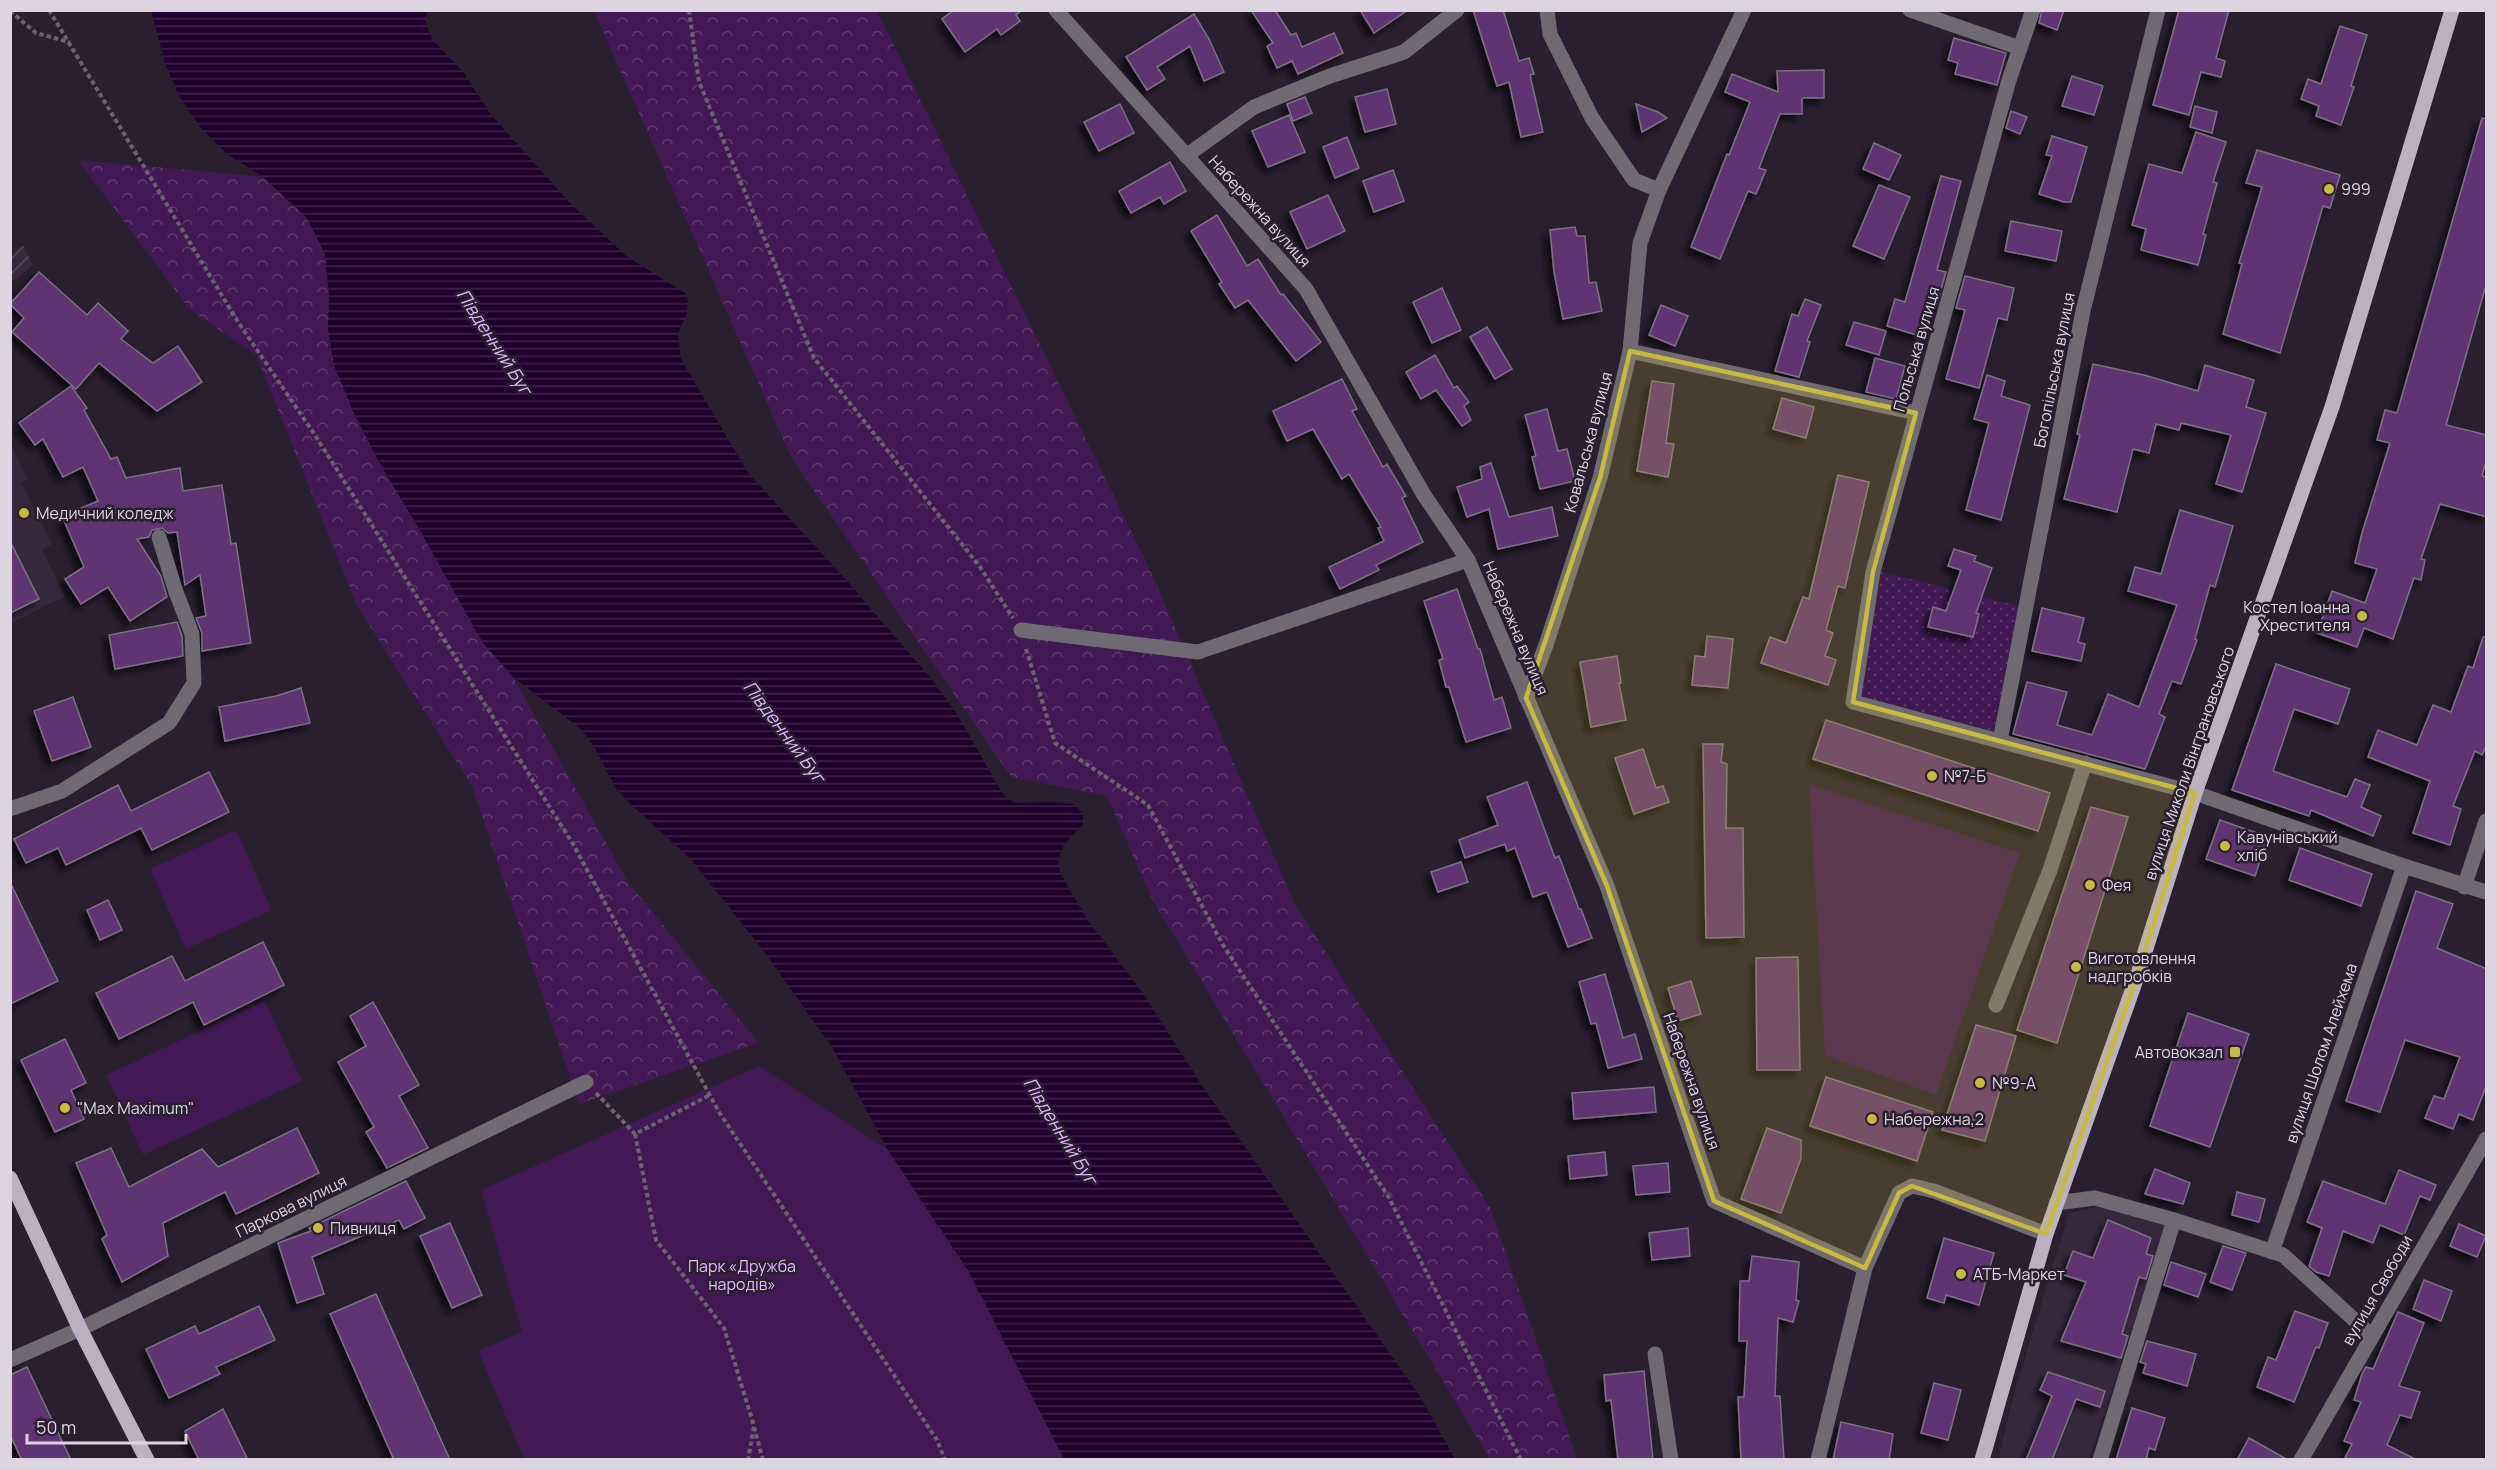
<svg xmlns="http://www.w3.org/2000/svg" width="2497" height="1470" font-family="Manrope,sans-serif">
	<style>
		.built { fill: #35283c }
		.industrial { fill: url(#industrial-furrows) }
		.grass { fill: url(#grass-dots) }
		.forest { fill: url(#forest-crowns) }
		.park { fill: #401952 }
		.water { fill: url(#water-rules) }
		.building { fill: #5e3671; stroke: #7b6f82; stroke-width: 1.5; filter: url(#shadow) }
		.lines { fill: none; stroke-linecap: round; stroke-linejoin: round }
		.path { stroke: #6a6270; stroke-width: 4; stroke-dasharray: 4.5 3; stroke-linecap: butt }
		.minor { stroke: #6f6a72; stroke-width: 15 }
		.major { stroke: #bcb1c2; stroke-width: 15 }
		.marked { fill: #c7bb3b; fill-opacity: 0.2; stroke: #c7bb3b; stroke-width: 4.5; stroke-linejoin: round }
		.poi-dot { fill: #c7bb3b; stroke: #291f2f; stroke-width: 2 }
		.labels { text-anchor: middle; stroke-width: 5; stroke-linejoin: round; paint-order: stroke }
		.poi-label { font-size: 16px; fill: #dcd5e0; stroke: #291f2f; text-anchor: start }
		.street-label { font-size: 16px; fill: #dcd5e0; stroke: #291f2f }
		.park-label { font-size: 16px; fill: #e7b8ff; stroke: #291f2f }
		.water-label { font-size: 18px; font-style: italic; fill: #e4b6fc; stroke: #291f2f }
	</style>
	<defs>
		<pattern id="industrial-furrows" width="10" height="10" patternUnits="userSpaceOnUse" patternTransform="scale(1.5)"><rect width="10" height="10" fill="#35283c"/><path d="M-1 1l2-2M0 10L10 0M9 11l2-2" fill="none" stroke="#524658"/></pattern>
		<pattern id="grass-dots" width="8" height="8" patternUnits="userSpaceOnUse" patternTransform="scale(1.5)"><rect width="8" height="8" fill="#401952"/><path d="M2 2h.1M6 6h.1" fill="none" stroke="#5b3a6b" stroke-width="1.8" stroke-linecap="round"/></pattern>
		<pattern id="forest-crowns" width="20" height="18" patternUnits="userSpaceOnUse" patternTransform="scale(1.5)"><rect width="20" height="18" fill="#401952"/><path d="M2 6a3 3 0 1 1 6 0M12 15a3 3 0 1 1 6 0" fill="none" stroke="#5b3a6b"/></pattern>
		<pattern id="water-rules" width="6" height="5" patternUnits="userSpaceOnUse" patternTransform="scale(1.5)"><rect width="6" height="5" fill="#1f012b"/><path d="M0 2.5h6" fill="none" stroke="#3f2549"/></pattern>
		<filter id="shadow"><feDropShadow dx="-5.5" dy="5.5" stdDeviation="3" flood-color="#0009"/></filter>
	</defs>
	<rect width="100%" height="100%" fill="#291f2f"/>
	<g class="built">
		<polygon points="10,443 28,479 21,483 52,544 42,550 65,596 11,623"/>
		<polygon points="2097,1207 2135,1211 2168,1219 2089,1459 1998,1460 2015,1390 2069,1213"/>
	</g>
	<polygon class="industrial" points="23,245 33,265 11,283 11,254"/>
	<polygon class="grass" points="1878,571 2019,606 1994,731 1860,699"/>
	<g class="forest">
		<polygon points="594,11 877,11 1150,570 1294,903 1491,1209 1577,1459 1490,1459 1152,899 1107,796 1011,777 791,457"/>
		<polygon points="78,160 263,177 307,218 325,254 329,296 328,329 353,411 379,462 418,527 483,643 513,677 628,882 759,1043 579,1104 472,786 357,606 256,355 190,310"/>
	</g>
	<g class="park">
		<polygon points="1809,784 2020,853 1936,1095 1825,1055"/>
		<polygon points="236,830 272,910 186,949 150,869"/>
		<polygon points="265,1001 302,1081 143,1155 106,1075"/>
		<polygon points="759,1066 888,1150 969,1272 1064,1459 524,1459 478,1351 522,1332 481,1190"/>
	</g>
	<polygon class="water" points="151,11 427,11 426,23 432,39 464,73 489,112 568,201 626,256 685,293 688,301 687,313 678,334 681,359 748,473 848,582 933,681 957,714 997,784 1007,799 1018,803 1051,802 1073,804 1080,810 1083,817 1083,824 1064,845 1058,860 1060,872 1085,916 1144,995 1203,1087 1421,1398 1455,1459 1064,1459 969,1272 888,1150 832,1047 763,950 689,857 630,804 615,787 595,748 581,729 513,677 483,643 418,527 379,462 353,411 334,366 328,329 329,296 325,254 307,218 263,177 226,153 201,128 179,96 165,63"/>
	<g class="building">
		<polygon points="954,10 1022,10 1016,15 1020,21 1001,35 997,29 965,52 942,19"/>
		<polygon points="1251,10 1275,10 1291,35 1296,33 1302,47 1334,33 1343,53 1298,74 1292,61 1277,68 1267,46 1273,43"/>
		<polygon points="1360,10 1408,10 1374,33"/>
		<polygon points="1473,10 1503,10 1519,61 1529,58 1534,74 1530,75 1543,132 1521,137 1509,82 1497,86"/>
		<polygon points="2042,10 2064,10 2057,30 2039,23"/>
		<polygon points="2179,10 2229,10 2216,58 2225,61 2221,77 2201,72 2189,115 2153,105"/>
		<polygon points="1194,14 1209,39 1224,72 1204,81 1190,46 1157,67 1165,79 1147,90 1126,57"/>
		<polygon points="2340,26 2367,35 2351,86 2354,87 2341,125 2316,116 2319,106 2301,99 2308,79 2321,84"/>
		<polygon points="1954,38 2006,53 1997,85 1955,74 1958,63 1948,60"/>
		<polygon points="1824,70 1824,98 1802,98 1802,114 1780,114 1759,168 1766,170 1756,194 1748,191 1720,259 1691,247 1727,154 1729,155 1750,102 1725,92 1732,74 1778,92 1777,71"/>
		<polygon points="2072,76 2103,86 2094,115 2062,106"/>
		<polygon points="1387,89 1396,124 1365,132 1355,97"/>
		<polygon points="1305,97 1312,113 1293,121 1287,104"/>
		<polygon points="1120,104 1134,133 1099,151 1084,122"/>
		<polygon points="1636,104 1658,112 1667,118 1642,132"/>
		<polygon points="2195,106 2217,112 2212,133 2190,127"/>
		<polygon points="2011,111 2027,117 2020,134 2006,128"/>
		<polygon points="1289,115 1305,152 1268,167 1252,131"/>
		<polygon points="2482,118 2487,119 2487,282 2446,425 2487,435 2487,458 2482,476 2487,477 2487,517 2440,504 2421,559 2425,560 2421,580 2414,578 2393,639 2364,628 2357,647 2317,633 2332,591 2365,603 2377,569 2355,563 2362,533 2390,443 2377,440 2385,410 2397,413"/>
		<polygon points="2196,132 2226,142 2213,182 2217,183 2203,234 2206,235 2198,265 2141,250 2146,229 2132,225 2149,164 2182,173"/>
		<polygon points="2052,136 2087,147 2071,202 2064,202 2039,194 2052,156 2046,155"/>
		<polygon points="1347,137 1359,168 1335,178 1323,147"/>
		<polygon points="1874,143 1901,155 1889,180 1863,169"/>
		<polygon points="2257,150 2340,175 2330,208 2323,206 2280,353 2223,334 2242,264 2239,263 2262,187 2246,183"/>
		<polygon points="1170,162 1186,191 1164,204 1160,197 1131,213 1119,191"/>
		<polygon points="1393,170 1404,201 1374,212 1363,181"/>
		<polygon points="1941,176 1961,181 1937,270 1946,272 1937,304 1930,302 1920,336 1887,326 1895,299 1905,302"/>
		<polygon points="1879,185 1910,197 1884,259 1853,246"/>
		<polygon points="1328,195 1345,231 1307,249 1290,212"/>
		<polygon points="1217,215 1247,266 1258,259 1281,295 1283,294 1321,342 1296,361 1248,300 1235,308 1219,284 1222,282 1191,231"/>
		<polygon points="2011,221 2062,231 2056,261 2005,251"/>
		<polygon points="1575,227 1577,236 1585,236 1589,283 1596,282 1602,311 1563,319 1554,272 1550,230"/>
		<polygon points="39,272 87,315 98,303 128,331 121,339 153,363 178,346 202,382 157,411 99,363 76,389 12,332 24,318 10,304"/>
		<polygon points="1965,276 2014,288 2007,320 1998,318 1979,388 1946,379 1965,310 1956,308"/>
		<polygon points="1442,288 1461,330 1432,343 1413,302"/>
		<polygon points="1805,299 1821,305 1807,341 1810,342 1799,377 1775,371 1792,314 1798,316"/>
		<polygon points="1661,305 1688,316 1675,346 1649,335"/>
		<polygon points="1854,322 1886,331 1879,355 1846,345"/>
		<polygon points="1487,327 1512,369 1495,379 1470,337"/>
		<polygon points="1435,355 1454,388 1457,386 1469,402 1464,406 1471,420 1462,426 1436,390 1421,399 1406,372"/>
		<polygon points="1875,358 1905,366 1896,399 1866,392"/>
		<polygon points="2093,364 2144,375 2198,391 2205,365 2254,380 2246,407 2266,413 2242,492 2216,484 2231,435 2181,423 2179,430 2156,424 2149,453 2133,449 2117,512 2064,499 2080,435 2077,434"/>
		<polygon points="1987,375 2005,381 2001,396 2030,405 2001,520 1966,510 1989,423 1974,419"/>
		<polygon points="1342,379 1357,409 1352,411 1383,467 1387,464 1406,496 1402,498 1423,542 1376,565 1379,570 1340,589 1329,567 1384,541 1378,528 1381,527 1349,474 1342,479 1313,429 1287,441 1273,411"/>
		<polygon points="1652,381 1674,384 1666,443 1674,444 1668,477 1637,471"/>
		<polygon points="71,386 87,408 84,410 111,459 117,457 126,478 180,468 183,491 222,485 231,544 236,543 251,643 202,651 202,633 196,618 206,616 200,575 185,585 177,532 168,533 162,528 152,530 149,537 137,539 161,576 167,597 130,621 108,587 81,604 65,579 84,567 62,516 98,501 83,467 63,477 43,439 35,445 19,423"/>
		<polygon points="1782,398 1814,407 1806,438 1773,429"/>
		<polygon points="1547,409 1558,451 1567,449 1575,481 1540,489 1532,457 1536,456 1525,415"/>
		<polygon points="1491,463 1509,517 1552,507 1558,536 1498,549 1489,509 1467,517 1457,487 1482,479 1480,467"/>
		<polygon points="1838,475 1869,482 1845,588 1838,586 1826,630 1833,633 1825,656 1836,660 1828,685 1761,663 1770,637 1786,643 1803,597 1809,599"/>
		<polygon points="2180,510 2233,526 2215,587 2210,585 2195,639 2197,640 2181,684 2172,681 2159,714 2165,717 2145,769 2013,734 2027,682 2067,692 2057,725 2092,735 2108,694 2139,707 2177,605 2128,591 2135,567 2161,574"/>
		<polygon points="10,541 39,599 10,613"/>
		<polygon points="1954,549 1976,556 1974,561 1992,568 1976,613 1979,614 1973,637 1928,627 1933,607 1946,611 1961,570 1948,566"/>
		<polygon points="1457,589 1478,649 1480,649 1494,700 1502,697 1511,728 1466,742 1449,687 1446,687 1439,660 1443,659 1424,601"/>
		<polygon points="2042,608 2084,618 2078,642 2085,644 2081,661 2032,651"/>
		<polygon points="177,622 182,636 183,656 115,669 109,635"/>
		<polygon points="1707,636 1733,639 1728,688 1692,685 1695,656 1705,657"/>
		<polygon points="2483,637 2487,637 2487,744 2482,755 2475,751 2453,806 2461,809 2450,845 2413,833 2430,781 2368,757 2378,730 2417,745 2433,705 2451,712 2468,666 2473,668"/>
		<polygon points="1617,656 1621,683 1619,683 1626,720 1591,727 1580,662"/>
		<polygon points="2276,664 2350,689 2338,724 2294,709 2273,771 2347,797 2355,779 2370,785 2361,807 2381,816 2373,836 2311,810 2309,816 2232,790"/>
		<polygon points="301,688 310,723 225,741 219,707 276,696"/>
		<polygon points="73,697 91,747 52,761 34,711"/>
		<polygon points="1826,720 2050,793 2038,831 1813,759"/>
		<polygon points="1703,744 1723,744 1721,762 1727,764 1726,828 1743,828 1744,937 1706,938"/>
		<polygon points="1643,749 1656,788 1663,786 1669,802 1634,814 1615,758"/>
		<polygon points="209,772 229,812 152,850 141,828 66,865 58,848 26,863 14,839 118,785 131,811"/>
		<polygon points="1527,782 1555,858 1559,856 1579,909 1581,909 1592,938 1568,947 1547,892 1533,897 1515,848 1507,851 1505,844 1465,858 1459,840 1498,825 1487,797"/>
		<polygon points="2091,807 2128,817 2057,1043 2017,1030"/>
		<polygon points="2220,820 2268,837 2255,876 2206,859"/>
		<polygon points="2300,848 2372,874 2361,906 2289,880"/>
		<polygon points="1461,862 1468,882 1438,892 1431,872"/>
		<polygon points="10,882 58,981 10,1004"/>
		<polygon points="2416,891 2453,904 2437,948 2487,969 2487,1084 2473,1120 2459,1114 2453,1129 2425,1118 2434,1096 2444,1099 2460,1057 2405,1040 2380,1112 2346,1101"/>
		<polygon points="108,900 122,930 100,940 87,910"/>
		<polygon points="263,942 284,985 204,1025 193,1002 119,1039 96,993 172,956 185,981"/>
		<polygon points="1798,957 1800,1070 1757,1070 1756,958"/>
		<polygon points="1605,974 1623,1038 1635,1034 1642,1059 1608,1068 1596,1023 1591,1024 1579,982"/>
		<polygon points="1691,981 1701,1014 1678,1021 1668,988"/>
		<polygon points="373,1002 419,1085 399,1096 428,1148 387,1168 366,1132 374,1127 338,1062 366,1046 350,1016"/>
		<polygon points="2188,1013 2249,1034 2210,1147 2150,1126"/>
		<polygon points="1976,1025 2016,1036 1985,1141 1942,1130"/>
		<polygon points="65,1039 86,1083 71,1090 84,1119 55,1132 21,1060"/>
		<polygon points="1826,1077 1933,1112 1917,1161 1810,1126"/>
		<polygon points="1654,1087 1656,1112 1574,1119 1572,1093"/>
		<polygon points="297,1128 319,1173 236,1214 225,1192 163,1223 168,1256 122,1282 102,1239 107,1235 76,1163 111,1148 129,1187 202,1149 218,1167"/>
		<polygon points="1767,1128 1801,1140 1801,1158 1781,1213 1741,1199"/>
		<polygon points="1605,1152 1607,1175 1570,1179 1568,1156"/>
		<polygon points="1668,1163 1670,1192 1636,1195 1633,1166"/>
		<polygon points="2155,1169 2190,1183 2183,1204 2145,1194"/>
		<polygon points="2399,1170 2436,1185 2430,1200 2420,1196 2404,1235 2380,1225 2373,1243 2343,1231 2329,1276 2316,1272 2309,1266 2322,1228 2307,1222 2323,1181 2385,1204"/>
		<polygon points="406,1181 425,1218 404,1229 399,1220 312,1257 324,1294 297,1303 278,1243 311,1231 309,1228"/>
		<polygon points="2237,1192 2265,1199 2259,1222 2232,1215"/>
		<polygon points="2108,1220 2151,1238 2146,1254 2153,1256 2146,1279 2139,1277 2122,1334 2128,1336 2121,1358 2061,1341 2086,1282 2064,1275 2073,1251 2093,1258"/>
		<polygon points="450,1223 482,1295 452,1308 420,1236"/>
		<polygon points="2459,1224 2486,1236 2477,1257 2450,1246"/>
		<polygon points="1688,1228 1690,1256 1652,1260 1649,1233"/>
		<polygon points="1944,1238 1994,1253 1979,1305 1946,1295 1944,1303 1927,1298"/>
		<polygon points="2223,1246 2246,1253 2232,1290 2210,1282"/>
		<polygon points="1752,1256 1799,1262 1796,1300 1799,1301 1793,1322 1778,1318 1775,1396 1780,1396 1784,1460 1741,1460 1738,1397 1744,1397 1747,1341 1739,1341 1740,1281 1749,1281"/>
		<polygon points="2171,1262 2206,1274 2198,1297 2164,1285"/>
		<polygon points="2424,1280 2452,1291 2441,1321 2413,1309"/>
		<polygon points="376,1294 450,1460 394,1460 330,1314"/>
		<polygon points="259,1306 275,1340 216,1367 220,1374 169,1398 146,1349 195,1326 199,1334"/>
		<polygon points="2295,1311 2328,1323 2319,1348 2316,1347 2294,1402 2257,1387 2268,1357 2276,1360"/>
		<polygon points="2398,1312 2424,1323 2399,1386 2420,1392 2411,1418 2400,1415 2387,1445 2417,1460 2344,1460 2352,1444 2344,1441 2361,1402 2354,1400 2362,1374 2366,1367 2373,1369"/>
		<polygon points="2147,1341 2196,1354 2187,1386 2143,1373 2146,1364 2140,1362"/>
		<polygon points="27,1367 71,1460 22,1460 10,1435 10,1375"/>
		<polygon points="1644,1371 1653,1460 1618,1460 1611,1400 1606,1401 1604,1375"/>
		<polygon points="2048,1372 2105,1391 2100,1407 2076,1399 2052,1460 2026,1460 2052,1396 2040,1390"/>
		<polygon points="1934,1383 1961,1390 1948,1440 1921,1433"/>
		<polygon points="2132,1408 2165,1418 2155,1450 2149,1448 2146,1460 2116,1460"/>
		<polygon points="223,1409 248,1460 199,1460 185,1431"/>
		<polygon points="1841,1422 1893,1434 1889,1460 1833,1460"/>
		<polygon points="2249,1438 2288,1460 2237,1460"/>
	</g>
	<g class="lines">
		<g class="path">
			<polyline points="49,10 238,322 315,435 573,844 719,1112 937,1440 945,1460"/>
			<polyline points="689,10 699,82 814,358 980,567 1013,618"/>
			<polyline points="10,11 36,33 69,42"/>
			<polyline points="1026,649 1055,743 1148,805 1223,945 1388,1196 1521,1460"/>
			<polyline points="596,1093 635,1134 710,1095"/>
			<polyline points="635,1134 656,1240 724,1328 754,1426 748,1460"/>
			<polyline points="754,1427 763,1460"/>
		</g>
		<g class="minor">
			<polyline points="1056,10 1306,289 1424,495 1468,560 1607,886 1714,1201 1865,1268 1899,1193 1912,1186 1934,1191 2046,1234"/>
			<polyline points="1547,10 1550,34 1592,118 1634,180 1659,190"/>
			<polyline points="1910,10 2020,48"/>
			<polyline points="2033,10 2009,80 1873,572 1853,702 2195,793 2404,866 2486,892"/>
			<polyline points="1186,156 1254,107 1330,76 1404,52 1457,10"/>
			<polyline points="1630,351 1916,413"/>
			<polyline points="1021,630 1198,652 1468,560"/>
			<polyline points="1526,698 1546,645 1600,478 1630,351 1640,243 1659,190 1744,10"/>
			<polyline points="2000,741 2083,311 2158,10"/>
			<polyline points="10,809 62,791 169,723 194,683 192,634 176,592 159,537"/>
			<polyline points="2464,887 2486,821"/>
			<polyline points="1996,1005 2050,870 2085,763"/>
			<polyline points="2056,1203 2095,1198 2174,1220"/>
			<polyline points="2272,1252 2404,866"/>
			<polyline points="1655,1354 1671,1460"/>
			<polyline points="10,1360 80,1329 586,1082"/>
			<polyline points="1818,1460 1865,1268"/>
			<polyline points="2100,1460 2174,1220 2283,1255 2371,1335"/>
			<polyline points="2301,1460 2486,1139"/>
		</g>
		<g class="major">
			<polyline points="10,1178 80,1329 147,1460"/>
			<polyline points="1982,1460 2046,1234 2138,974 2195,793 2332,407 2452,10"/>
		</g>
	</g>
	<path class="marked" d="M 1630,351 L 1916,413 L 1873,572 L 1853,702 L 2195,793 L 2138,974 L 2046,1234 L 1912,1186 L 1899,1193 L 1865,1268 L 1714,1201 L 1607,886 L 1526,698 L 1600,478 Z"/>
	<g class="poi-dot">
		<circle cx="2329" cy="189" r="6"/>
		<circle cx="24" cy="513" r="6"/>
		<circle cx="2362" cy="616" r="6"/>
		<circle cx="1932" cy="776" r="6"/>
		<circle cx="2225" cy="846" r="6"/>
		<circle cx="2090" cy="885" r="6"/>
		<circle cx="2076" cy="967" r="6"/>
		<rect x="2229" y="1046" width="12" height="12" rx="3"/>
		<circle cx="1980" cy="1083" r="6"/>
		<circle cx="65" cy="1108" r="6"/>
		<circle cx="1872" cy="1119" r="6"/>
		<circle cx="318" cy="1228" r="6"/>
		<circle cx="1961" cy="1274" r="6"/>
	</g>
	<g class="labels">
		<g class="poi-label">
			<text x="2341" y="195">999</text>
			<text x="36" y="519">Медичний коледж</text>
			<text x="2350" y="613" text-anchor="end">Костел Іоанна<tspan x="2350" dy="18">Хрестителя</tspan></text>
			<text x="1944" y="782">№7-Б</text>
			<text x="2237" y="843">Кавунівський<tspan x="2237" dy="18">хліб</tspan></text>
			<text x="2102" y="891">Фея</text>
			<text x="2088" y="964">Виготовлення<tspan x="2088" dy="18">надгробків</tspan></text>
			<text x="2223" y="1058" text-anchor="end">Автовокзал</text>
			<text x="1992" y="1089">№9-А</text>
			<text x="77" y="1114">"Max Maximum"</text>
			<text x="1884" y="1125">Набережна,2</text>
			<text x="330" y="1234">Пивниця</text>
			<text x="1973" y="1280">АТБ-Маркет</text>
		</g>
		<g class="street-label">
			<text transform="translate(1260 211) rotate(48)" y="6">Набережна вулиця</text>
			<text transform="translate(1916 349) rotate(-74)" y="6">Польська вулиця</text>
			<text transform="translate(2054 370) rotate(-79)" y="6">Богопільська вулиця</text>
			<text transform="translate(1588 442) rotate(-75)" y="6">Ковальська вулиця</text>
			<text transform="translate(1516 628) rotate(67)" y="6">Набережна вулиця</text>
			<text transform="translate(2189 763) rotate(-71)" y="6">вулиця Миколи Вінграновського</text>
			<text transform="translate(2321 1053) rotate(-71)" y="6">вулиця Шолом Алейхема</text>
			<text transform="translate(1692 1081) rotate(71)" y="6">Набережна вулиця</text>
			<text transform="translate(291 1206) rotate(-26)" y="6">Паркова вулиця</text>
			<text transform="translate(2377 1290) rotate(-60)" y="6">вулиця Свободи</text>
		</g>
		<g class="park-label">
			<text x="742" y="1272">Парк «Дружба<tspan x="742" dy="18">народів»</tspan></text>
		</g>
		<g class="water-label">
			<text transform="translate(494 342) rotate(57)" y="6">Південний Буг</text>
			<text transform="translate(784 732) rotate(53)" y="6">Південний Буг</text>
			<text transform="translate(1060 1131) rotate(58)" y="6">Південний Буг</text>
		</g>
	</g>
	<rect width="2497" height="1470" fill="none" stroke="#dcd5e0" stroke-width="24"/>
	<path d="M27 1434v9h159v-9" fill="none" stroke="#dcd5e0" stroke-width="3"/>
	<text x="36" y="1434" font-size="18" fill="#dcd5e0" stroke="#291f2f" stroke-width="4.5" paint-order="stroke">50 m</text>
</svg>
